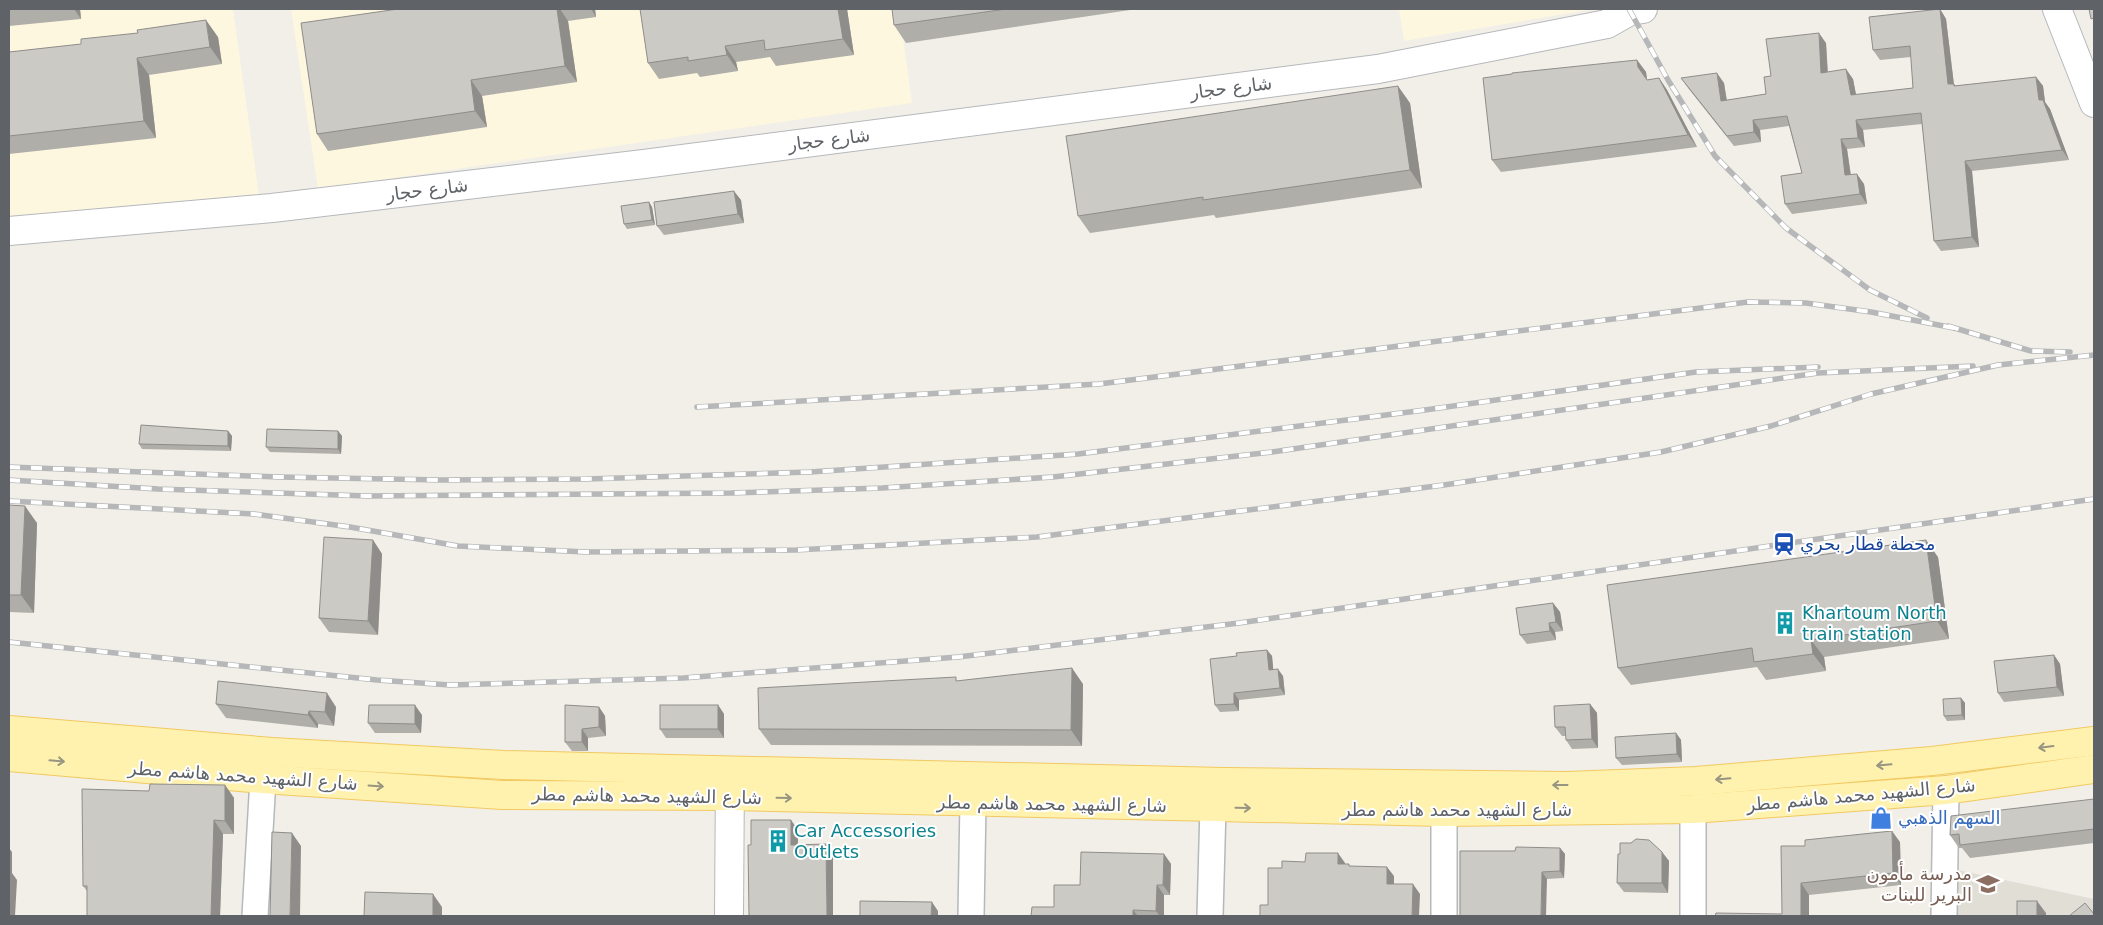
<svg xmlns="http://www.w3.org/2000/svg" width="2103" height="925" font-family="'DejaVu Sans','Noto Sans Arabic',sans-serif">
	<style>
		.commercial { fill: #fef7e0 }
		.education { fill: #e1ded6 }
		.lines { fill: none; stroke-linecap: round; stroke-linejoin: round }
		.minor-casing { stroke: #b5b8bc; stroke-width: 28 }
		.tertiary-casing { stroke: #b5b8bc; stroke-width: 30 }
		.primary-casing { stroke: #f2c960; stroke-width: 30 }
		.minor { stroke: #fff; stroke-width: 25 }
		.tertiary { stroke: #fff; stroke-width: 28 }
		.primary { stroke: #fff2af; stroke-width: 28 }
		.rail-casing { stroke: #b6b7b8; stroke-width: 5.5 }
		.rail { stroke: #fff; stroke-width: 4; stroke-dasharray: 11; stroke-linecap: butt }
		.wall { fill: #afaea9 }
		.shaded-wall { fill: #8f8d8a }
		.building { fill: #cccac5; stroke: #8f8d8a }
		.oneway { stroke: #979581 }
		.labels { text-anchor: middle; stroke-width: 4; stroke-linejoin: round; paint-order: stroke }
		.street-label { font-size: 18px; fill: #5f6368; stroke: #fff }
		.transit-label { font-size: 18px; fill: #164399; stroke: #fff; text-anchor: start }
		.culture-label { font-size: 18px; fill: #0d838f; stroke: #fff; text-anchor: start }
		.shop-label { font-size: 18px; fill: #366cbe; stroke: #fff; text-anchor: start }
		.education-label { font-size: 18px; fill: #785e54; stroke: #fff; text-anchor: end }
	</style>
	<rect width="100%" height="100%" fill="#f1efe8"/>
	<g class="commercial">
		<polygon points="9,9 233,9 261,210 9,243"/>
		<polygon points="291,9 899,9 912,103 318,189"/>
		<polygon points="1399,9 1587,9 1588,10 1404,41"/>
	</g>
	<polygon class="education" points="1953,869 2094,899 2094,916 1953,916"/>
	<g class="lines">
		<defs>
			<g id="minor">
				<polyline points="1444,812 1444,916"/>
				<polyline points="255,916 263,779"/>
				<polyline points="971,916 973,802"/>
				<polyline points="1210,916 1213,807"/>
				<polyline points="1693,916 1693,809"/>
				<polyline points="1944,916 1946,790"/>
			</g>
			<g id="tertiary">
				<polyline points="2057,9 2094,103"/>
				<polyline points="9,231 272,208 644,164 1378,69 1607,24 1630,11 1643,9"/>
				<polyline points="729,916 730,773"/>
			</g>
			<g id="primary">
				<polyline points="9,730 272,752 504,765 1223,782 1567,786 1696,781 1932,761 2094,741"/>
				<polyline points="9,757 263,779 502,795 730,796 1444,812 1693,809 1946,790 2094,769"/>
			</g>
		</defs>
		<use href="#minor" class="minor-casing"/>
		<use href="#tertiary" class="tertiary-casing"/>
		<use href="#primary" class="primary-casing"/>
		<use href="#minor" class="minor"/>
		<use href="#tertiary" class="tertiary"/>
		<use href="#primary" class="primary"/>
		<defs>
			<g id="rail">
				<polyline points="1629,9 1668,80 1715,156 1786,228 1870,290 1927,318"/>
				<polyline points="1948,326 2031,351 2070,352"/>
				<polyline points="697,407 1099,384 1748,302 1806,303 1871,312 1954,328"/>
				<polyline points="9,467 278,477 442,480 587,479 810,472 1078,454 1425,410 1696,372 1818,367"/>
				<polyline points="9,480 158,489 368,496 731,493 882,488 1053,477 1272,452 1818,373 1973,366"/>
				<polyline points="9,501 254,514 350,527 458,546 586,552 796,550 1037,537 1444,485 1661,452 1771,426 1871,394 1998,365 2094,355"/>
				<polyline points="9,642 377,680 450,685 683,678 958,657 1239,623 2094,499"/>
			</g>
		</defs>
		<use href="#rail" class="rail-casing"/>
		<use href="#rail" class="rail"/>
	</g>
	<g class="wall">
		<polygon points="9,9 80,9 81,19 9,26"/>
		<polygon points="398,9 595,9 596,17 568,21 577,82 482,96 487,127 328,151 317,134"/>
		<polygon points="847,9 854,55 776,66 770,57 736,62 738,71 700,77 697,73 659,79 648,63"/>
		<polygon points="892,9 1137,9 906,43 894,25"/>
		<polygon points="1940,9 1946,19 1954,84 1956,86 2036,77 2043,86 2045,102 2050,109 2069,160 1972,171 1979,247 1941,251 1934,241 1922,124 1863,130 1865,147 1847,149 1851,175 1864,184 1867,204 1792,214 1785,204 1802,173 1789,126 1760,130 1761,142 1734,146 1688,88 1681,78 1724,83 1727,100 1766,94 1771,76 1826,43 1828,72 1853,79 1856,95 1913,88 1911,57 1880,60 1873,50"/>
		<polygon points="218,37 222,64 149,75 156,138 9,154 9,52"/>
		<polygon points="1637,60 1646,72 1647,80 1659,78 1667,90 1697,147 1501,172 1492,160"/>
		<polygon points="1410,103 1422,188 1216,218 1214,215 1090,233 1078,216"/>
		<polygon points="741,200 744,223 664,235 657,226"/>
		<polygon points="649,202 652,207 655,225 627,229 624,224"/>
		<polygon points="228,431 232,436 231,451 142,449 139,444"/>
		<polygon points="338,431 342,436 341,454 270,452 266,447"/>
		<polygon points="9,505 37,523 34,613 9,612"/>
		<polygon points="373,540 382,554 378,635 329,632 319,618"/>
		<polygon points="1938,557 1949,639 1824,657 1826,671 1766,680 1757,667 1631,685 1618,668"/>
		<polygon points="1553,603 1560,612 1563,631 1555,632 1556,640 1527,644 1520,635"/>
		<polygon points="1267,650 1272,656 1273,670 1283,676 1285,695 1239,700 1239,711 1220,712 1215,705 1237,656"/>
		<polygon points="2054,655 2060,664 2064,696 2004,702 1998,693"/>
		<polygon points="958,681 1083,684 1082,746 771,745 759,729"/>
		<polygon points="1961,698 1965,703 1965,720 1947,721 1944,716"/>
		<polygon points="216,704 336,707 334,726 318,724 318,728 226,718"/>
		<polygon points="1590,704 1597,713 1598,748 1572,749 1566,740 1566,736 1562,736 1555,727"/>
		<polygon points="718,705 724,714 724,738 666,738 660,729"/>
		<polygon points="599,707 605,716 606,736 588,738 588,751 572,751 565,742"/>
		<polygon points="422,715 421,733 375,733 368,723"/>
		<polygon points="1676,733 1681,740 1682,762 1622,765 1616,758"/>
		<polygon points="225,785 234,798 234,834 223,834 220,916 87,916 87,891 83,886 149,791"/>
		<polygon points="2094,799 2094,843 1970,858 1962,848 1959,848 1950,835"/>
		<polygon points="1900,842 1901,885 1809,895 1782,914 1805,846"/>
		<polygon points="1560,848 1565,854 1564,878 1547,879 1515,851"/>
		<polygon points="1662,852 1669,861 1668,893 1624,892 1617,883"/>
		<polygon points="1164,854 1171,864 1170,895 1164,895 1164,916 1031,916 1054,907 1080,885"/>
	</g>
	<g class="shaded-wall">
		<polygon points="74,9 80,9 81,19"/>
		<polygon points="557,9 560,9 568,21 577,82 565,66"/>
		<polygon points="591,9 595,9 596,17"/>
		<polygon points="838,9 847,9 854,55 843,39"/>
		<polygon points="1940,9 1946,19 1955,94 1948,84"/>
		<polygon points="206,20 218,37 222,64 210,47"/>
		<polygon points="1819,33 1826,43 1828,82 1821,73"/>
		<polygon points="725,46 736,62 738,71 727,55"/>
		<polygon points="137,58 149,75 156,138 144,121"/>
		<polygon points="1637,60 1646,72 1647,79 1638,67"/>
		<polygon points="1846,69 1853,79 1858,105 1851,95"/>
		<polygon points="1717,73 1724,83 1728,111 1721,101"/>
		<polygon points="2036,77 2043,86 2045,102 2050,109 2069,160 2062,150 2039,100"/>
		<polygon points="1659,78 1667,90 1697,147 1688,135"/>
		<polygon points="471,80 482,96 487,127 475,111"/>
		<polygon points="1398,86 1410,103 1422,188 1410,170"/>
		<polygon points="1753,120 1760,130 1761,142 1754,132"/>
		<polygon points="1856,120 1863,130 1865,147 1858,138"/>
		<polygon points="1841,139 1847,149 1852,185 1845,175"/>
		<polygon points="1965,161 1972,171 1979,247 1972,237"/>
		<polygon points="1857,174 1864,184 1867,204 1860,194"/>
		<polygon points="734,191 741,200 744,223 738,214"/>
		<polygon points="649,202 652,207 655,225 652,220"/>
		<polygon points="228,431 232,436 231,451 228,446"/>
		<polygon points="338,431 342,436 341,454 338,449"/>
		<polygon points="25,506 37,523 34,613 21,595"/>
		<polygon points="373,540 382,554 378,635 368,621"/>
		<polygon points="1926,540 1938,557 1949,639 1937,621"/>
		<polygon points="1553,603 1560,612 1563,631 1556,622"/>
		<polygon points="1549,623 1555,632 1556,640 1550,631"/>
		<polygon points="1811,640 1824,657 1826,671 1813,654"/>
		<polygon points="1267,650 1272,656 1274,677 1269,670"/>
		<polygon points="2054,655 2060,664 2064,696 2057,687"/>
		<polygon points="1072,668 1083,684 1082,746 1071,730"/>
		<polygon points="1278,669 1283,676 1285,695 1280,688"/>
		<polygon points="327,693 336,707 334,726 325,712"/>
		<polygon points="1234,693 1239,700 1239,711 1234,704"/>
		<polygon points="1961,698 1965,703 1965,720 1962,715"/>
		<polygon points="1590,704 1597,713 1598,748 1592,739"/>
		<polygon points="415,705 422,715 421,733 415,724"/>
		<polygon points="718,705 724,714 724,738 718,729"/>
		<polygon points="599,707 605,716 606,736 599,727"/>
		<polygon points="309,711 318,724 318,728 308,715"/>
		<polygon points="582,729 588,738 588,751 582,742"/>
		<polygon points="1676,733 1681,740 1682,762 1677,754"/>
		<polygon points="225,785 234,798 234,834 225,821"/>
		<polygon points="214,820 223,834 220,916 211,916"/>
		<polygon points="791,820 798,830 798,854 791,845"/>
		<polygon points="1892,831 1900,842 1901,885 1893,873"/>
		<polygon points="292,833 301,846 300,916 290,916"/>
		<polygon points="826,844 833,854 833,916 827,916"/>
		<polygon points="9,848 12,852 12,873 17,880 15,916 9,916"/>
		<polygon points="1560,848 1565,854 1564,878 1560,871"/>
		<polygon points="1662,852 1669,861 1668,893 1662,883"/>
		<polygon points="1338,853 1345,863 1345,873 1338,864"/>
		<polygon points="1164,854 1171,864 1170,895 1163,885"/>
		<polygon points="1387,867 1394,876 1394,894 1387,884"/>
		<polygon points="1542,872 1547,879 1546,916 1541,916"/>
		<polygon points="1801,883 1809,895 1809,916 1801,916"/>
		<polygon points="1413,884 1420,894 1419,916 1412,916"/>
		<polygon points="1157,885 1164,895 1164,916 1160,916 1156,911"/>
		<polygon points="433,894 442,907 442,916 433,916"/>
		<polygon points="2037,901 2046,913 2046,916 2037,916"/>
		<polygon points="932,902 938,911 938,916 931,916"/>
		<polygon points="1133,910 1138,916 1133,916"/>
	</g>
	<g class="building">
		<polygon points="398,9 557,9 565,66 471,80 475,111 317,134 301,23"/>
		<polygon points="640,9 838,9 843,39 765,50 764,40 725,46 727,55 688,61 688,57 648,63"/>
		<polygon points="892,9 1006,9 894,25"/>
		<polygon points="1940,9 1948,84 1954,84 1954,86 2036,77 2039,100 2043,100 2062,150 1965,161 1972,237 1934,241 1921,113 1856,120 1858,138 1841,139 1845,175 1857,174 1860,194 1785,204 1781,176 1802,173 1787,116 1753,120 1754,132 1727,136 1681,78 1717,73 1721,101 1766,94 1764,77 1771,76 1766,39 1819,33 1821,73 1846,69 1851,95 1913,88 1910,46 1873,50 1869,17"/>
		<polygon points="2089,9 2094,9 2094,21 2094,18 2091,19"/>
		<polygon points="206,20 210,47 137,58 144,121 9,136 9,52 81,44 81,39 138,33 137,30"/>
		<polygon points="1637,60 1638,67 1647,80 1659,78 1688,135 1492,160 1483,78 1512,74 1512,73"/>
		<polygon points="1398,86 1410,170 1203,200 1203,197 1078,216 1066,136"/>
		<polygon points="734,191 738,214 657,226 654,202"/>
		<polygon points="649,202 652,220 624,224 621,206"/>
		<polygon points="141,425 228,431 228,446 139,444"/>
		<polygon points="267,429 338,431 338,449 266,447"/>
		<polygon points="9,505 25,506 21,595 9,595"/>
		<polygon points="324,537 373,540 368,621 319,618"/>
		<polygon points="1926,540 1937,621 1811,640 1813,654 1754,662 1752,648 1618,668 1607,585"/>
		<polygon points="1553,603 1556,622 1549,623 1550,631 1520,635 1516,608"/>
		<polygon points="1267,650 1269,670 1278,669 1280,688 1234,693 1234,704 1215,705 1210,659 1237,656 1236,653"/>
		<polygon points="2054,655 2057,687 1998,693 1994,661"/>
		<polygon points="1072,668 1071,730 759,729 758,688 956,677 956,681"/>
		<polygon points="218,681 327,693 325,712 309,711 308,715 216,704"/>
		<polygon points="1961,698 1962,715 1944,716 1943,699"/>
		<polygon points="1590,704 1592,739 1566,740 1565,727 1555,727 1554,706"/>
		<polygon points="369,705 415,705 415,724 368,723"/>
		<polygon points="565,705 599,707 599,727 582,729 582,742 565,742"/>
		<rect x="660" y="705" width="58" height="24"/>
		<polygon points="1676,733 1677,754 1616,758 1615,737"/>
		<polygon points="150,784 225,785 225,821 214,820 211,916 87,916 87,886 83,886 82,789 149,791"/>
		<polygon points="2094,799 2094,829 1960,845 1959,834 1950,835 1951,816"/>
		<polygon points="751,820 791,820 791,845 826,844 827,916 749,916 748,845 751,845"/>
		<polygon points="1892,831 1893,873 1801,883 1801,916 1715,916 1716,913 1782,914 1781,846 1805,846 1805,840"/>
		<polygon points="272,832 292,833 290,916 270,916"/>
		<polygon points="1636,839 1649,840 1662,852 1662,883 1617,883 1618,854 1620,854 1620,843 1631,843"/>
		<polygon points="1516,847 1560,848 1560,871 1542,872 1541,916 1460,916 1460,851 1515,851"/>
		<polygon points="1081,852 1164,854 1163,885 1157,885 1156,911 1133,910 1133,916 1031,916 1032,907 1054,907 1054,885 1080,885"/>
		<polygon points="1306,853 1338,853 1338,864 1349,864 1349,866 1387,867 1387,884 1413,884 1412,916 1260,916 1260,905 1268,905 1268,868 1282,868 1282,861 1305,862"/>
		<polygon points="365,892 433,894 433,916 364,916"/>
		<polygon points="860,901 932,902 931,916 860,916"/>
		<rect x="2017" y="901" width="20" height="15"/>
		<polygon points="2085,903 2094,914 2094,916 2069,916"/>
	</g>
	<defs><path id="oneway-shaft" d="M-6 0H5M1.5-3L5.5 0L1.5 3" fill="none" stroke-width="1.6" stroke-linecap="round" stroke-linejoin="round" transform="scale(1.25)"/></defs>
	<g class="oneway">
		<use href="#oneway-shaft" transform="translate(2046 747) rotate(173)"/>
		<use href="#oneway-shaft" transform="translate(57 761) rotate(5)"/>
		<use href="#oneway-shaft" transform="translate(1884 765) rotate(175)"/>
		<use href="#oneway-shaft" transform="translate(1723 779) rotate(175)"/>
		<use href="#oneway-shaft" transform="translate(1560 785) rotate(-180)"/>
		<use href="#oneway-shaft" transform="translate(376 786) rotate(4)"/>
		<use href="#oneway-shaft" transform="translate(784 798) rotate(1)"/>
		<use href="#oneway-shaft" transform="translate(1243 808) rotate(1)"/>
	</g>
	<defs>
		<symbol id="station-bare" viewBox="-9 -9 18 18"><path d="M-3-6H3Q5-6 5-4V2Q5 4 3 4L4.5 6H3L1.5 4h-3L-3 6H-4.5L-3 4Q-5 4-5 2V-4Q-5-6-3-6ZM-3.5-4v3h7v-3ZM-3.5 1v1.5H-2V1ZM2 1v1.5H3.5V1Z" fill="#1a4fb4" stroke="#fff" stroke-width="2.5" paint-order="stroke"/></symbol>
		<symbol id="building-bare" viewBox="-9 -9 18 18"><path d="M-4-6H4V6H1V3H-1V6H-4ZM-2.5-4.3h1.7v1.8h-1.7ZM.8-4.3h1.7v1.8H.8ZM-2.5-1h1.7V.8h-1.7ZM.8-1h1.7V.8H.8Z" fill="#0f9aa8" stroke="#fff" stroke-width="2.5" paint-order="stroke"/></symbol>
		<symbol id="shop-bare" viewBox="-9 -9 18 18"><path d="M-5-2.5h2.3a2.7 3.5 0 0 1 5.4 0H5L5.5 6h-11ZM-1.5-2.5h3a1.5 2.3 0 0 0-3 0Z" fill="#3f7fe0" stroke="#fff" stroke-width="2.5" paint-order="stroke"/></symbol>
		<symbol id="school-bare" viewBox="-9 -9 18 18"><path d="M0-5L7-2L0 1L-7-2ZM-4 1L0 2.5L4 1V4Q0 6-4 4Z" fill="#8d6e63" stroke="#fff" stroke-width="2.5" paint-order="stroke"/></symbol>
	</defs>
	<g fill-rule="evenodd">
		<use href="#station-bare" x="1768" y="528" width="32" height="32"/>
		<use href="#building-bare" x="1769" y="607" width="32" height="32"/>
		<use href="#shop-bare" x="1865" y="802" width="32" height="32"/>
		<use href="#building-bare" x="762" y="825" width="32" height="32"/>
		<use href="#school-bare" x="1972" y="868" width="32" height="32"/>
	</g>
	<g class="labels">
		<g class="street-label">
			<text transform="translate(1231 88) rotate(-7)" y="6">شارع حجار</text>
			<text transform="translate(829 140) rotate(-7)" y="6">شارع حجار</text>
			<text transform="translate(427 190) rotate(-7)" y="6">شارع حجار</text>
			<text transform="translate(243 776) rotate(4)" y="6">شارع الشهيد محمد هاشم مطر</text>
			<text transform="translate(1861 795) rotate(-5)" y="6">شارع الشهيد محمد هاشم مطر</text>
			<text transform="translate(647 796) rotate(1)" y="6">شارع الشهيد محمد هاشم مطر</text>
			<text transform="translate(1052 804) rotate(1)" y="6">شارع الشهيد محمد هاشم مطر</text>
			<text x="1457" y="816">شارع الشهيد محمد هاشم مطر</text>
		</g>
		<g class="transit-label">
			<text x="1800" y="550">محطة قطار بحري</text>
		</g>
		<g class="culture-label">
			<text x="1802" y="619">Khartoum North<tspan x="1802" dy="21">train station</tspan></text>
			<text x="794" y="837">Car Accessories<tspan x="794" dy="21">Outlets</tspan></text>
		</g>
		<g class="shop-label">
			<text x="1898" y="824">السهم الذهبي</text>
		</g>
		<g class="education-label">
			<text x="1972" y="880">مدرسة مأمون<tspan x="1972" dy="21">البرير للبنات</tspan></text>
		</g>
	</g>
	<rect width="2103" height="925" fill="none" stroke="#5f6368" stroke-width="20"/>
</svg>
